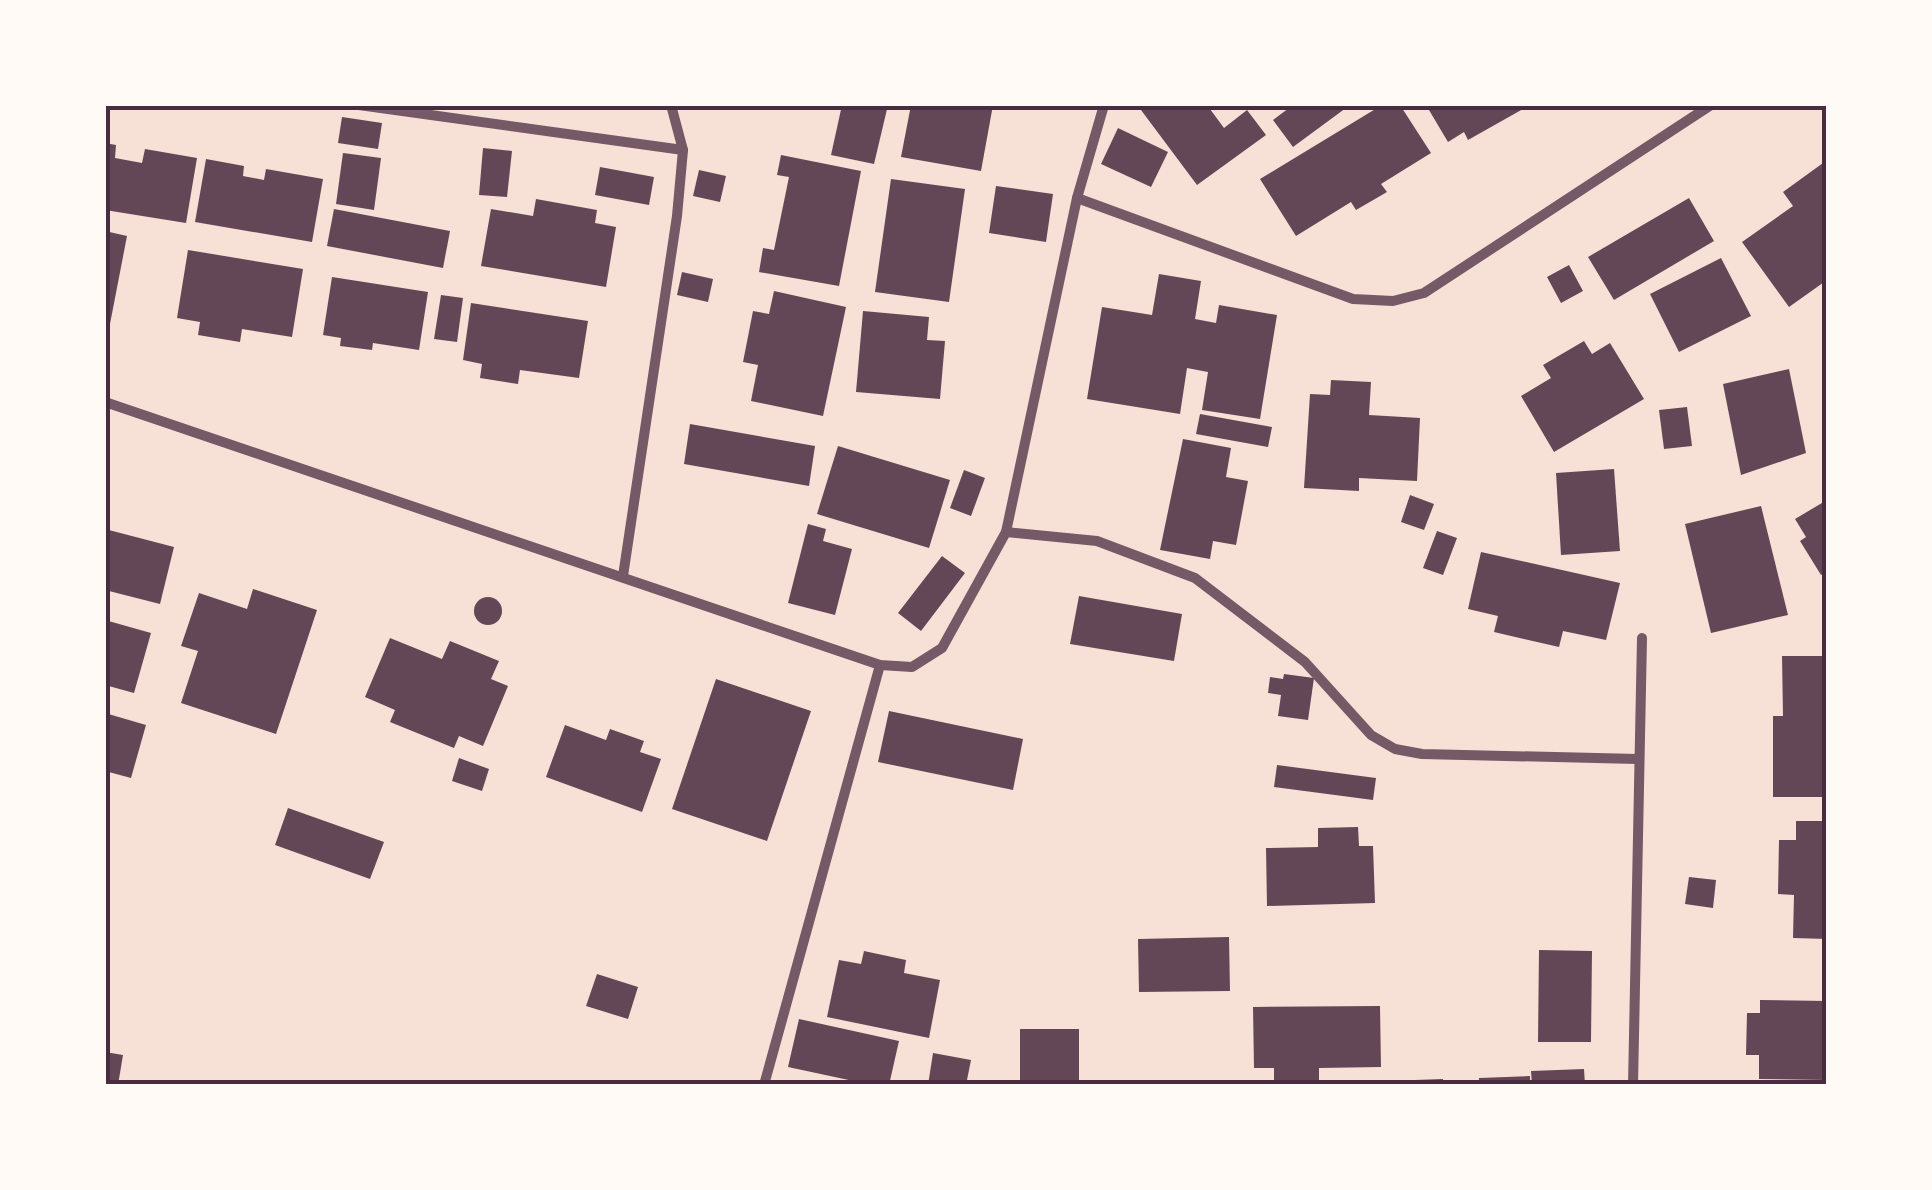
<svg xmlns="http://www.w3.org/2000/svg" width="1932" height="1190" font-family="'Exo 2',sans-serif">
	<style>
		.building { fill: #644757 }
		.lines { fill: none; stroke-linecap: round; stroke-linejoin: round }
		.minor { stroke: #755966; stroke-width: 10 }
		.neatline { fill: none; stroke: #4a2c40; stroke-width: 4 }
	</style>
	<rect width="100%" height="100%" fill="#f7e1d7"/>
	<g class="building">
		<polygon points="842,105 888,105 874,164 831,155"/>
		<polygon points="911,105 993,105 981,171 901,157"/>
		<polygon points="1148,105 1207,105 1224,128 1247,110 1266,135 1197,185 1141,110"/>
		<polygon points="1293,105 1350,105 1293,147 1273,120"/>
		<polygon points="1382,105 1400,105 1431,153 1381,184 1387,192 1356,210 1351,202 1296,236 1260,179"/>
		<polygon points="1426,105 1521,105 1523,109 1468,140 1464,132 1448,142"/>
		<polygon points="342,117 382,123 378,149 338,143"/>
		<polygon points="1118,128 1168,152 1151,187 1101,164"/>
		<polygon points="105,143 116,145 115,158 142,163 145,149 197,158 186,223 105,210"/>
		<polygon points="483,148 512,151 507,197 479,195"/>
		<polygon points="343,153 381,158 374,210 336,204"/>
		<polygon points="781,155 861,171 839,286 759,272 763,248 774,250 789,177 777,175"/>
		<polygon points="206,159 244,166 243,176 264,180 266,169 323,179 312,242 195,222"/>
		<polygon points="1823,163 1827,168 1827,280 1789,307 1742,242 1793,206 1783,192"/>
		<polygon points="600,167 654,177 649,205 595,195"/>
		<polygon points="699,170 726,176 720,202 693,196"/>
		<polygon points="891,179 965,189 949,302 875,292"/>
		<polygon points="996,186 1053,194 1046,242 989,233"/>
		<polygon points="1689,198 1714,241 1614,300 1588,257"/>
		<polygon points="536,199 597,210 595,223 616,227 606,287 481,266 491,209 533,216"/>
		<polygon points="334,209 450,231 443,268 327,246"/>
		<polygon points="105,231 127,236 110,324 105,323"/>
		<polygon points="188,250 303,269 292,337 242,329 240,342 198,335 200,322 177,318"/>
		<polygon points="1721,258 1751,316 1679,352 1650,294"/>
		<polygon points="1569,265 1583,291 1561,303 1547,277"/>
		<polygon points="682,272 713,279 708,302 677,295"/>
		<polygon points="1159,274 1201,281 1195,319 1216,323 1219,305 1277,315 1260,419 1202,410 1208,372 1187,368 1180,414 1087,399 1102,307 1152,315"/>
		<polygon points="332,277 428,292 419,350 373,343 372,350 340,346 341,338 323,335"/>
		<polygon points="774,291 846,307 823,416 751,401 758,365 743,362 753,311 769,314"/>
		<polygon points="441,295 463,298 457,342 434,339"/>
		<polygon points="471,303 588,321 579,378 520,370 518,384 480,378 482,364 463,360"/>
		<polygon points="863,311 929,317 927,340 945,341 940,399 856,392"/>
		<polygon points="1584,341 1592,354 1610,343 1644,399 1554,452 1521,396 1551,378 1543,365"/>
		<polygon points="1789,369 1806,453 1741,475 1723,384"/>
		<polygon points="1331,380 1371,382 1369,415 1420,418 1417,481 1359,478 1359,491 1304,488 1310,394 1330,395"/>
		<polygon points="1687,407 1692,446 1664,449 1659,410"/>
		<polygon points="1200,414 1272,427 1268,447 1196,434"/>
		<polygon points="690,424 815,446 809,486 684,464"/>
		<polygon points="1183,439 1231,448 1226,477 1248,481 1236,545 1213,541 1210,559 1160,550"/>
		<polygon points="838,446 950,480 929,548 817,514"/>
		<polygon points="1614,469 1620,551 1561,555 1556,473"/>
		<polygon points="964,470 985,478 971,516 950,508"/>
		<polygon points="1410,495 1434,504 1424,530 1401,522"/>
		<polygon points="1827,500 1827,571 1821,575 1800,541 1806,537 1795,519"/>
		<polygon points="1761,506 1788,615 1711,633 1685,524"/>
		<polygon points="808,524 826,529 823,541 852,549 835,615 788,603"/>
		<polygon points="105,529 174,547 160,604 105,590"/>
		<polygon points="1437,531 1457,538 1443,575 1423,568"/>
		<polygon points="1481,552 1620,583 1606,640 1563,631 1559,647 1494,632 1498,616 1468,609"/>
		<polygon points="942,556 965,573 921,631 898,613"/>
		<polygon points="253,589 317,610 276,734 181,703 198,651 181,646 199,593 247,609"/>
		<polygon points="1079,596 1182,614 1174,661 1070,644"/>
		<circle cx="488" cy="611" r="14"/>
		<polygon points="105,620 151,633 134,693 105,685"/>
		<polygon points="390,638 442,659 450,641 499,661 491,679 508,686 483,746 459,736 454,748 390,722 395,710 365,697"/>
		<polygon points="1782,656 1827,656 1827,797 1773,797 1773,716 1783,716"/>
		<polygon points="1284,674 1314,678 1308,720 1278,716 1281,695 1268,693 1270,677 1283,679"/>
		<polygon points="716,679 811,711 767,841 672,809"/>
		<polygon points="889,711 1023,739 1013,790 878,762"/>
		<polygon points="105,713 146,725 131,778 105,771"/>
		<polygon points="565,725 606,740 610,729 644,741 640,752 661,759 642,812 546,777"/>
		<polygon points="459,758 489,769 482,791 452,781"/>
		<polygon points="1277,765 1376,778 1373,800 1274,787"/>
		<polygon points="288,808 384,842 370,879 275,845"/>
		<polygon points="1796,821 1827,821 1827,939 1793,938 1794,895 1778,894 1779,840 1796,840"/>
		<polygon points="1358,827 1359,846 1373,846 1375,903 1267,906 1266,848 1318,847 1318,828"/>
		<polygon points="1689,877 1716,880 1713,908 1685,904"/>
		<polygon points="1229,937 1230,991 1139,992 1138,939"/>
		<polygon points="1539,950 1592,951 1591,1042 1538,1042"/>
		<polygon points="864,951 906,960 904,973 940,980 929,1038 827,1017 839,960 861,964"/>
		<polygon points="597,974 638,987 628,1019 586,1006"/>
		<polygon points="1760,1000 1827,1001 1827,1080 1759,1079 1759,1055 1746,1055 1747,1013 1760,1013"/>
		<polygon points="1380,1006 1381,1067 1319,1068 1319,1085 1274,1085 1274,1068 1254,1068 1253,1007"/>
		<polygon points="799,1019 899,1041 889,1085 872,1085 788,1067"/>
		<rect x="1020" y="1029" width="59" height="56"/>
		<polygon points="105,1052 123,1055 118,1085 105,1085"/>
		<polygon points="933,1053 971,1060 966,1085 928,1085"/>
		<polygon points="1584,1069 1585,1085 1532,1085 1531,1071"/>
		<polygon points="1530,1076 1530,1085 1479,1085 1479,1078"/>
		<polygon points="1443,1079 1443,1085 1386,1085 1386,1081"/>
	</g>
	<g class="lines">
		<g class="minor">
			<polyline points="359,105 683,150"/>
			<polyline points="1077,198 1353,299 1393,301 1424,293 1711,105"/>
			<polyline points="105,402 880,665 912,667 942,648 1006,532 1077,198 1104,105"/>
			<polyline points="1006,532 1097,541 1195,578 1305,662 1371,735 1395,749 1422,754 1638,759"/>
			<polyline points="623,576 677,216 683,150 671,105"/>
			<polyline points="764,1085 880,665"/>
			<polyline points="1633,1085 1642,638"/>
		</g>
	</g>
	<rect width="1932" height="1190" fill="none" stroke="#fffaf5" stroke-width="215"/>
	<rect x="108" y="108" width="1716" height="974" class="neatline"/>
</svg>
